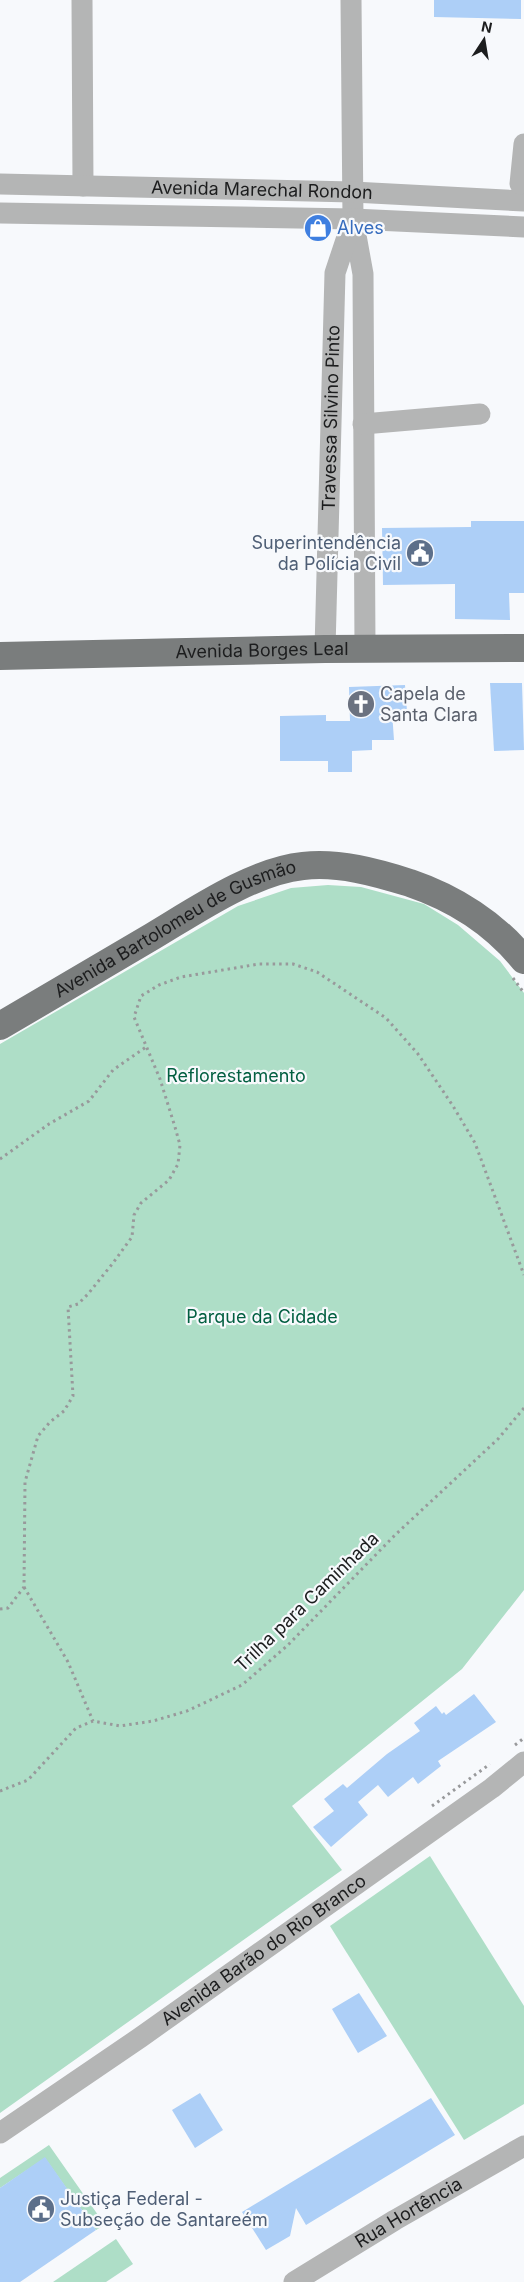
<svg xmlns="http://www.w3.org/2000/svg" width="524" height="2282" font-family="Inter,sans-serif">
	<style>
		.green { fill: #aedec7 }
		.building { fill: #adcff7 }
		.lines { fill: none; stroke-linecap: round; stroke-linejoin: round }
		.path { stroke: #98999b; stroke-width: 3; stroke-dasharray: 2.5 4; stroke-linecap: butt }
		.minor { stroke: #b4b5b5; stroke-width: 21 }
		.major { stroke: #7a7d7d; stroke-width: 28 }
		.labels { text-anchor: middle; stroke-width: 4.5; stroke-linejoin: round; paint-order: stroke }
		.street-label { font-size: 18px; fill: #1c1d1e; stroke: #f7f9fc }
		.shop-label { font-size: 18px; fill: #366cbe; stroke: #f7f9fc; text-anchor: start }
		.service-label { font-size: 18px; fill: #4e5e75; stroke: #f7f9fc; text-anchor: end }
		.worship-label { font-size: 18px; fill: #5b616d; stroke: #f7f9fc; text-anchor: start }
		.park-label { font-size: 18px; fill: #025f41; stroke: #f7f9fc }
	</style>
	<rect width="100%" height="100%" fill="#f7f9fc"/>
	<g class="green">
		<polygon points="328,885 361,887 424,904 458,925 500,961 524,993 524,1590 462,1669 292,1806 342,1870 0,2113 0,1044 238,906 291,888"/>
		<polygon points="430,1856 524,2006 524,2104 464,2140 330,1926"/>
		<polygon points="49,2145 105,2225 96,2230 45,2158 0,2188 0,2178"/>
		<polygon points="116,2239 133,2264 106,2282 53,2282"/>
	</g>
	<g class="building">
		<polygon points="434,0 521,0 521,19 434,17"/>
		<polygon points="471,521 524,521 524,593 509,593 510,620 455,619 455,584 383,585 382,528 471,527"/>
		<polygon points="490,683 522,683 524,750 494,751"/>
		<polygon points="405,685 407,711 392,712 394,740 372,740 372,750 352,751 352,772 328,772 328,761 280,761 280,716 326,715 326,721 350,721 349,687"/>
		<polygon points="474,1694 496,1722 438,1761 441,1766 418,1784 413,1777 388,1797 378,1785 358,1802 368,1815 331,1847 313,1827 334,1811 324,1799 343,1784 347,1788 387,1754 420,1731 414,1723 436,1706 442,1714 444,1712 446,1715"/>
		<polygon points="359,1993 387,2036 358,2053 332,2009"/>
		<polygon points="200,2093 223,2130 195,2148 172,2110"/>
		<polygon points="431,2098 455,2135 306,2225 296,2208 290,2236 266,2250 242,2212"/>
		<polygon points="45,2157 96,2230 20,2282 0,2282 0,2188"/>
	</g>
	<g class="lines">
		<g class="path">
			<polyline points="513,978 524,993"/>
			<polyline points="0,1159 49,1124 89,1101 113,1070 146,1047"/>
			<polyline points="24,1587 68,1662 93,1721"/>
			<polyline points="0,1609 8,1608 24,1587 25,1482 38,1436 50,1422 64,1411 73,1396 68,1307 78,1304 88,1294 113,1263 132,1237 134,1215 141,1203 169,1180 178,1164 180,1145 175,1127 160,1079 134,1017 141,996 159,985 181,977 259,964 293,964 317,972 386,1018 418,1054 453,1106 475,1143 524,1275"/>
			<polyline points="515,1745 524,1738"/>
			<polyline points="0,1791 28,1780 76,1728 93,1721 120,1726 153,1721 187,1711 242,1685 288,1645 395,1535 498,1439 524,1408"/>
			<polyline points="432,1806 490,1764"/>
		</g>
		<g class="minor">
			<polyline points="82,0 83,186"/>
			<polyline points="351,0 353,219 363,274 365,649"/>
			<path id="s1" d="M 0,184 L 353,192 L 524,201"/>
			<polyline points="520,184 524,144"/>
			<polyline points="0,213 353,219 524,227"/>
			<polyline points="363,424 480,414"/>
			<path id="s2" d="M 325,649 L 335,273 L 352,222"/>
			<path id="s3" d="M 0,2133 L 141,2037 L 492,1788 L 524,1762"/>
			<path id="s4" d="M 294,2282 L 395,2220 L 524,2146"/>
		</g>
		<g class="major">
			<path id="s5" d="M 0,656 L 325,649 L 524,648"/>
			<path id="s6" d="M 0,1026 C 51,996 102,966 153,936 C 195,911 253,871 303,866 C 339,862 375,872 410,883 C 454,898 495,924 524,960"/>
		</g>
	</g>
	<defs>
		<symbol id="shop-disc" viewBox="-11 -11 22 22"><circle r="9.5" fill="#3f7fe0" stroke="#f7f9fc"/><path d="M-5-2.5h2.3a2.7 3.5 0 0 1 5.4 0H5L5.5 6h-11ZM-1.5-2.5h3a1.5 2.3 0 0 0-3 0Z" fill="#fff"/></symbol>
		<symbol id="civic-disc" viewBox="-11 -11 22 22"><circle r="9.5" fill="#5c6f8a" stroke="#f7f9fc"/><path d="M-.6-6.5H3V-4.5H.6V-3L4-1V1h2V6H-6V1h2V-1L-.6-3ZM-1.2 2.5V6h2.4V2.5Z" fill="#fff"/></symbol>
		<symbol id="church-disc" viewBox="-11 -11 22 22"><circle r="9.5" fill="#6b7280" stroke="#f7f9fc"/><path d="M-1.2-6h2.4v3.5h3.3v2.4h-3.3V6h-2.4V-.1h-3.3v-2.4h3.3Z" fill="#fff"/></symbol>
	</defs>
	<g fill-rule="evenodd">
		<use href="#shop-disc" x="302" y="212" width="32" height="32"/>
		<use href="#civic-disc" x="404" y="537" width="32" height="32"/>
		<use href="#church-disc" x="345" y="688" width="32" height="32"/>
		<use href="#civic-disc" x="25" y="2193" width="32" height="32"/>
	</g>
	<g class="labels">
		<g class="street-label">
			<text dy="6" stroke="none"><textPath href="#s1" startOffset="262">Avenida Marechal Rondon</textPath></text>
			<text dy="6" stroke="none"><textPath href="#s2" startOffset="231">Travessa Silvino Pinto</textPath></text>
			<text dy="6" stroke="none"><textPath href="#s5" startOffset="262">Avenida Borges Leal</textPath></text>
			<text dy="6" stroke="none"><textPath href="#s6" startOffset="201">Avenida Bartolomeu de Gusmão</textPath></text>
			<text transform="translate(307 1602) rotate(-44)" y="6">Trilha para Caminhada</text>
			<text dy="6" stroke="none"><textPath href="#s3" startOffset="321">Avenida Barão do Rio Branco</textPath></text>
			<text dy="6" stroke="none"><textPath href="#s4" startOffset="134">Rua Hortência</textPath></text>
		</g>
		<g class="shop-label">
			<text x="337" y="234">Alves</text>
		</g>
		<g class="service-label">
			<text x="401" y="549">Superintendência<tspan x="401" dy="21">da Polícia Civil</tspan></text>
			<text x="60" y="2205" text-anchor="start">Justiça Federal -<tspan x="60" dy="21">Subseção de Santareém</tspan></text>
		</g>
		<g class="worship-label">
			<text x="380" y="700">Capela de<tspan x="380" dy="21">Santa Clara</tspan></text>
		</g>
		<g class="park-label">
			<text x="236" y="1082">Reflorestamento</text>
			<text x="262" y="1323">Parque da Cidade</text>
		</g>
	</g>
	<g transform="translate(484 40) rotate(12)" stroke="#f7f9fc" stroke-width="4" paint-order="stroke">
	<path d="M0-4L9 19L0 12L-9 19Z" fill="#1c1d1e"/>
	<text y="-8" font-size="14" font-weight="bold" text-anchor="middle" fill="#1c1d1e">N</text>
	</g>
</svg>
